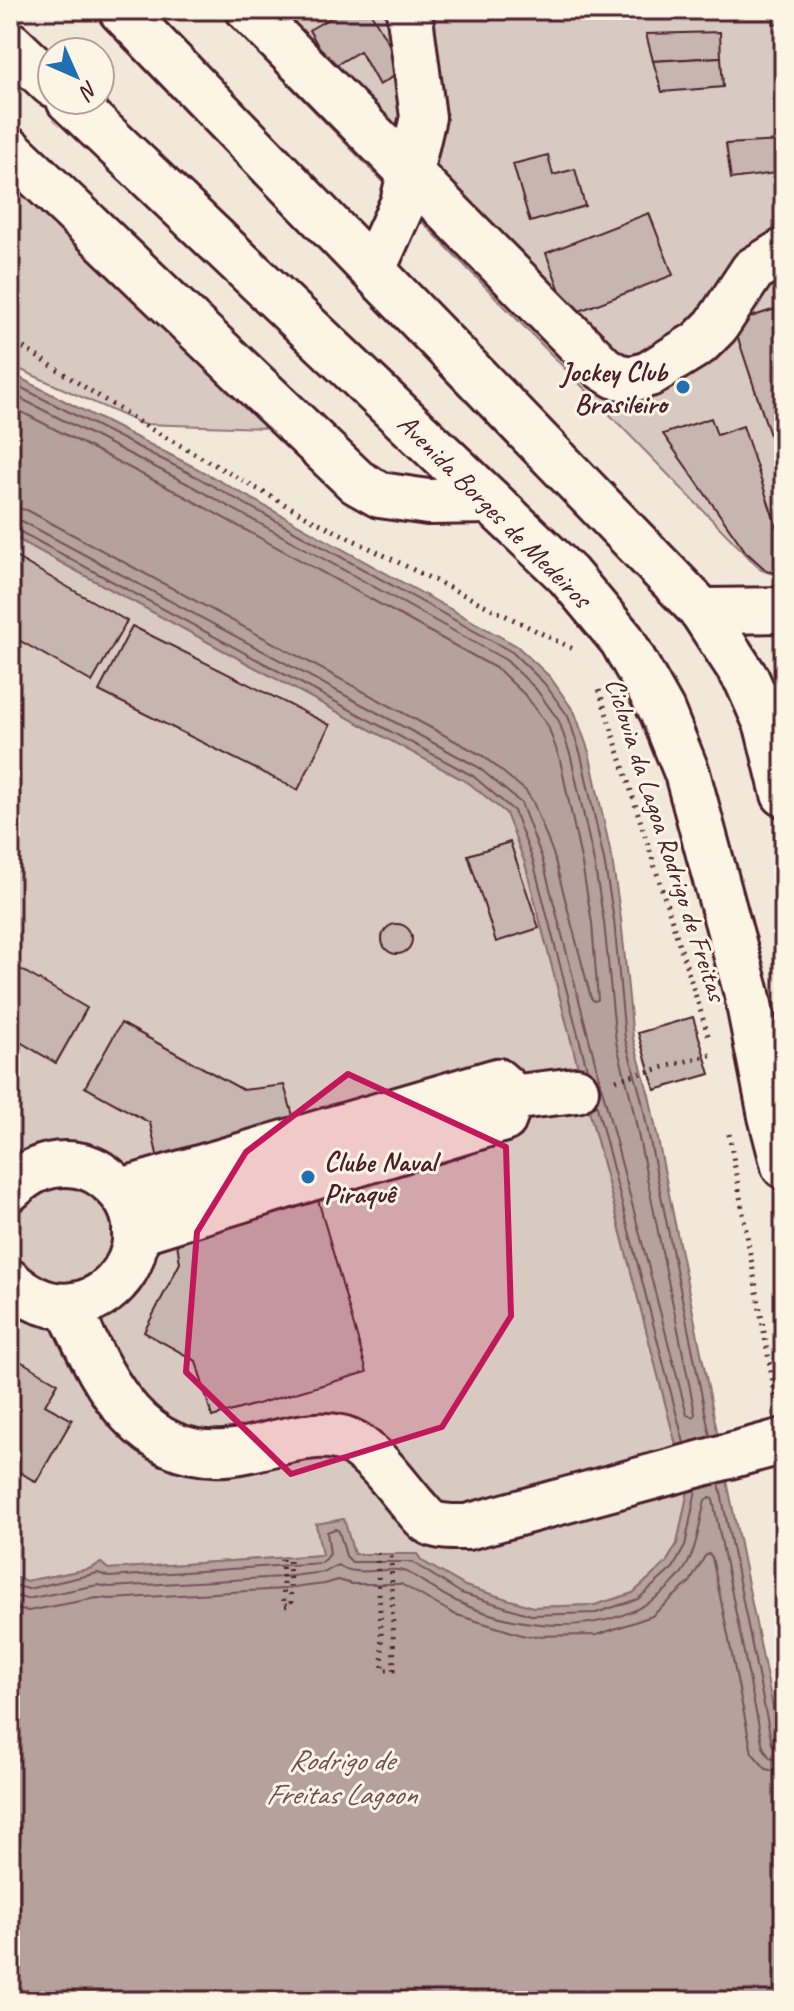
<svg xmlns="http://www.w3.org/2000/svg" width="794" height="2011" font-family="Caveat,sans-serif">
	<style>
		.green { fill: #d8cac0; stroke: #917476; stroke-width: 2 }
		.water { fill: #b6a19c; stroke: #8b6d6f; stroke-width: 2 }
		.lines { fill: none; stroke-linecap: round; stroke-linejoin: round }
		.shore { stroke: #755358; stroke-width: 2 }
		.building { fill: #c7b6af; stroke: #4a1f2b; stroke-width: 2 }
		.minor-casing { stroke: #4a1f2b; stroke-width: 50 }
		.highway-casing { stroke: #4a1f2b; stroke-width: 50 }
		.path { stroke: #4a1f2b; stroke-width: 5; stroke-dasharray: 2 6; stroke-linecap: butt }
		.minor { stroke: #fcf5e5; stroke-width: 44 }
		.highway { stroke: #fcf5e5; stroke-width: 44 }
		.marked { fill: #c2185b; fill-opacity: 0.2; stroke: #c2185b; stroke-width: 6; stroke-linejoin: round }
		.poi-dot { fill: #1f6fb2; stroke: #fcf5e5; stroke-width: 3 }
		.labels { text-anchor: middle; stroke-width: 6; stroke-linejoin: round; paint-order: stroke }
		.poi-label { font-size: 28px; font-weight: bold; fill: #4a1f2b; stroke: #fcf5e5; text-anchor: end }
		.street-label { font-size: 28px; fill: #4a1f2b; stroke: #fcf5e5 }
		.water-label { font-size: 30px; font-style: italic; fill: #704c53; stroke: #fcf5e5 }
	</style>
	<rect width="100%" height="100%" fill="#f1e8da"/>
	<filter id="ink" filterUnits="userSpaceOnUse"><feTurbulence type="fractalNoise" baseFrequency=".0125" numOctaves="2"/><feDisplacementMap in="SourceGraphic" scale="16" xChannelSelector="R" yChannelSelector="G"/><feConvolveMatrix kernelMatrix="1 2 1 2 8 2 1 2 1" color-interpolation-filters="sRGB"/></filter>
	<g filter="url(#ink)">
		<g class="green">
			<polygon points="216,10 784,10 784,574 778,576 761,570"/>
			<polygon points="10,170 266,428 142,424 10,365"/>
			<polygon points="10,535 469,783 506,813 525,863 688,1491 677,1544 666,1563 633,1593 595,1605 533,1607 465,1586 422,1561 417,1554 354,1554 343,1520 316,1524 323,1555 108,1569 101,1563 89,1569 26,1581 10,1575"/>
		</g>
		<polygon class="water" points="10,373 198,469 517,646 550,677 575,713 589,752 612,859 621,919 633,1038 649,1095 784,1762 784,2001 10,2001 10,1575 26,1581 89,1569 101,1563 108,1569 322,1555 316,1524 344,1519 354,1554 417,1554 422,1561 465,1586 533,1607 595,1605 633,1593 666,1563 677,1544 688,1491 525,863 506,813 469,783 10,535"/>
		<g class="lines">
			<g class="shore">
				<polyline points="10,382 195,476 512,652 544,683 568,716 581,755 604,860 614,920 625,1039 641,1097 710,1436"/>
				<polyline points="10,393 190,485 506,660 536,689 559,721 571,757 594,862 604,922 616,1042 631,1099 695,1413 694,1417 687,1415 542,858 521,803 478,767 22,521 10,519"/>
				<polyline points="10,406 184,496 499,670 527,697 548,726 560,760 582,864 592,923 598,1000 594,1001 591,998 553,853 533,802 526,791 483,756 27,510 10,507"/>
				<polyline points="10,529 17,530 473,776 514,811 533,861 587,1069"/>
				<polyline points="596,1103 684,1443"/>
				<polyline points="719,1483 772,1744 777,1750 784,1752"/>
				<polyline points="10,1584 28,1589 98,1573 109,1577 322,1563 330,1554 327,1532 335,1529 339,1531 346,1556 352,1562 412,1562 461,1593 531,1615 596,1613 638,1599 673,1568 685,1546 696,1490"/>
				<path d="M 10,1595 L 27,1599 L 98,1585 L 110,1587 L 283,1577 L 325,1572 L 338,1565 C 361,1580 388,1563 409,1573 C 425,1582 439,1594 456,1601 C 525,1634 629,1640 681,1574 C 697,1553 699,1525 705,1500 L 710,1497 L 713,1500 L 763,1747 L 770,1758 L 784,1762"/>
				<polyline points="10,1608 28,1611 97,1598 111,1599 284,1589 325,1584 338,1580 352,1584 401,1584 454,1614 525,1636 597,1635 652,1616 690,1582 705,1556 709,1554 712,1557 752,1753 766,1769 784,1774"/>
			</g>
		</g>
		<g class="building">
			<polygon points="344,10 369,10 404,70 379,85 360,51 331,68 309,30"/>
			<polygon points="773,10 784,10 784,23 774,24"/>
			<polygon points="720,32 721,57 653,61 646,34"/>
			<polygon points="721,57 723,87 662,92 653,61"/>
			<polygon points="777,65 784,65 784,126 781,126"/>
			<polygon points="783,141 784,172 731,179 726,144"/>
			<polygon points="548,155 553,175 575,169 585,206 530,222 513,164"/>
			<polygon points="649,213 673,275 569,315 546,253"/>
			<polygon points="784,306 784,478 733,323"/>
			<polygon points="711,418 717,435 743,426 777,528 784,537 784,574 767,571 746,552 663,434"/>
			<polygon points="10,554 127,621 92,682 10,635"/>
			<polygon points="132,626 330,725 298,790 99,691"/>
			<polygon points="510,842 539,928 496,942 468,855"/>
			<circle cx="397" cy="939" r="15"/>
			<polygon points="10,963 87,1008 56,1063 10,1036"/>
			<polygon points="693,1017 710,1074 655,1090 638,1033"/>
			<polygon points="121,1023 243,1090 284,1085 294,1119 158,1159 150,1123 85,1087"/>
			<polygon points="317,1196 367,1372 212,1417 196,1361 144,1332 180,1263 176,1236"/>
			<polygon points="10,1355 58,1383 45,1405 72,1420 36,1482 10,1466"/>
			<polygon points="10,1513 18,1518 10,1532"/>
		</g>
		<g class="lines">
			<defs>
				<g id="minor">
					<polyline points="249,10 603,368 616,376 632,379 649,374 699,343 716,326 753,270 784,251"/>
					<polyline points="10,150 357,482 380,495 428,502 490,501"/>
					<polyline points="373,269 403,203 423,117 409,10"/>
					<polyline points="702,611 784,610"/>
					<polyline points="510,1098 576,1090"/>
					<path d="M 10,1189 C 29,1170 50,1161 77,1165 C 91,1167 103,1174 114,1185 C 177,1244 90,1354 10,1282"/>
					<polyline points="121,1191 497,1081 505,1088 510,1098 504,1119 135,1232"/>
					<path d="M 68,1307 C 101,1374 134,1459 225,1453 C 244,1452 265,1445 284,1441 C 307,1436 334,1431 355,1444 C 378,1459 396,1485 414,1506 C 419,1511 424,1519 431,1523 C 442,1528 455,1527 467,1527 L 784,1441"/>
				</g>
				<g id="highway">
					<polyline points="121,10 702,611 747,680 767,725 784,794"/>
					<polyline points="10,44 52,84"/>
					<polyline points="69,100 568,575 622,640 662,711 687,773 747,994 771,1116 784,1166"/>
				</g>
			</defs>
			<use href="#minor" class="minor-casing"/>
			<use href="#highway" class="highway-casing"/>
			<g class="path">
				<polyline points="10,339 142,424 311,519 573,649"/>
				<polyline points="599,690 709,1038"/>
				<polyline points="616,1080 714,1054"/>
				<polyline points="729,1134 776,1400"/>
				<polyline points="377,1553 383,1670 394,1670 391,1553"/>
				<polyline points="282,1559 284,1606 291,1605 289,1559"/>
			</g>
			<use href="#minor" class="minor"/>
			<use href="#highway" class="highway"/>
		</g>
	</g>
	<path class="marked" d="M 348,1074 L 506,1147 L 511,1316 L 442,1427 L 291,1474 L 186,1372 L 197,1232 L 246,1152 Z"/>
	<g class="poi-dot">
		<circle cx="683" cy="387" r="8"/>
		<circle cx="308" cy="1177" r="8"/>
	</g>
	<g class="labels">
		<g class="poi-label">
			<text x="667" y="381">Jockey Club<tspan x="667" dy="32">Brasileiro</tspan></text>
			<text x="324" y="1171" text-anchor="start">Clube Naval<tspan x="324" dy="32">Piraquê</tspan></text>
		</g>
		<g class="street-label">
			<text transform="translate(495 510) rotate(45)" y="10">Avenida Borges de Medeiros</text>
			<text transform="translate(667 839) rotate(72)" y="10">Ciclovia da Lagoa Rodrigo de Freitas</text>
		</g>
		<g class="water-label">
			<text x="341" y="1770">Rodrigo de<tspan x="341" dy="34">Freitas Lagoon</tspan></text>
		</g>
	</g>
	<rect width="794" height="2011" fill="none" stroke="#fcf5e5" stroke-width="40"/>
	<rect x="20" y="20" width="754" height="1971" fill="none" stroke="#4a1f2b" stroke-width="3" filter="url(#ink)"/>
	<g transform="translate(76 76) rotate(135)"><circle r="38" fill="#fcf5e5" stroke="#b59f9b" stroke-width="2"/>
	<path d="M0-6L14 30L0 20L-14 30Z" fill="#1f6fb2"/>
	<text y="-12" font-size="22" font-weight="bold" text-anchor="middle" fill="#4a1f2b">N</text>
	</g>
</svg>
